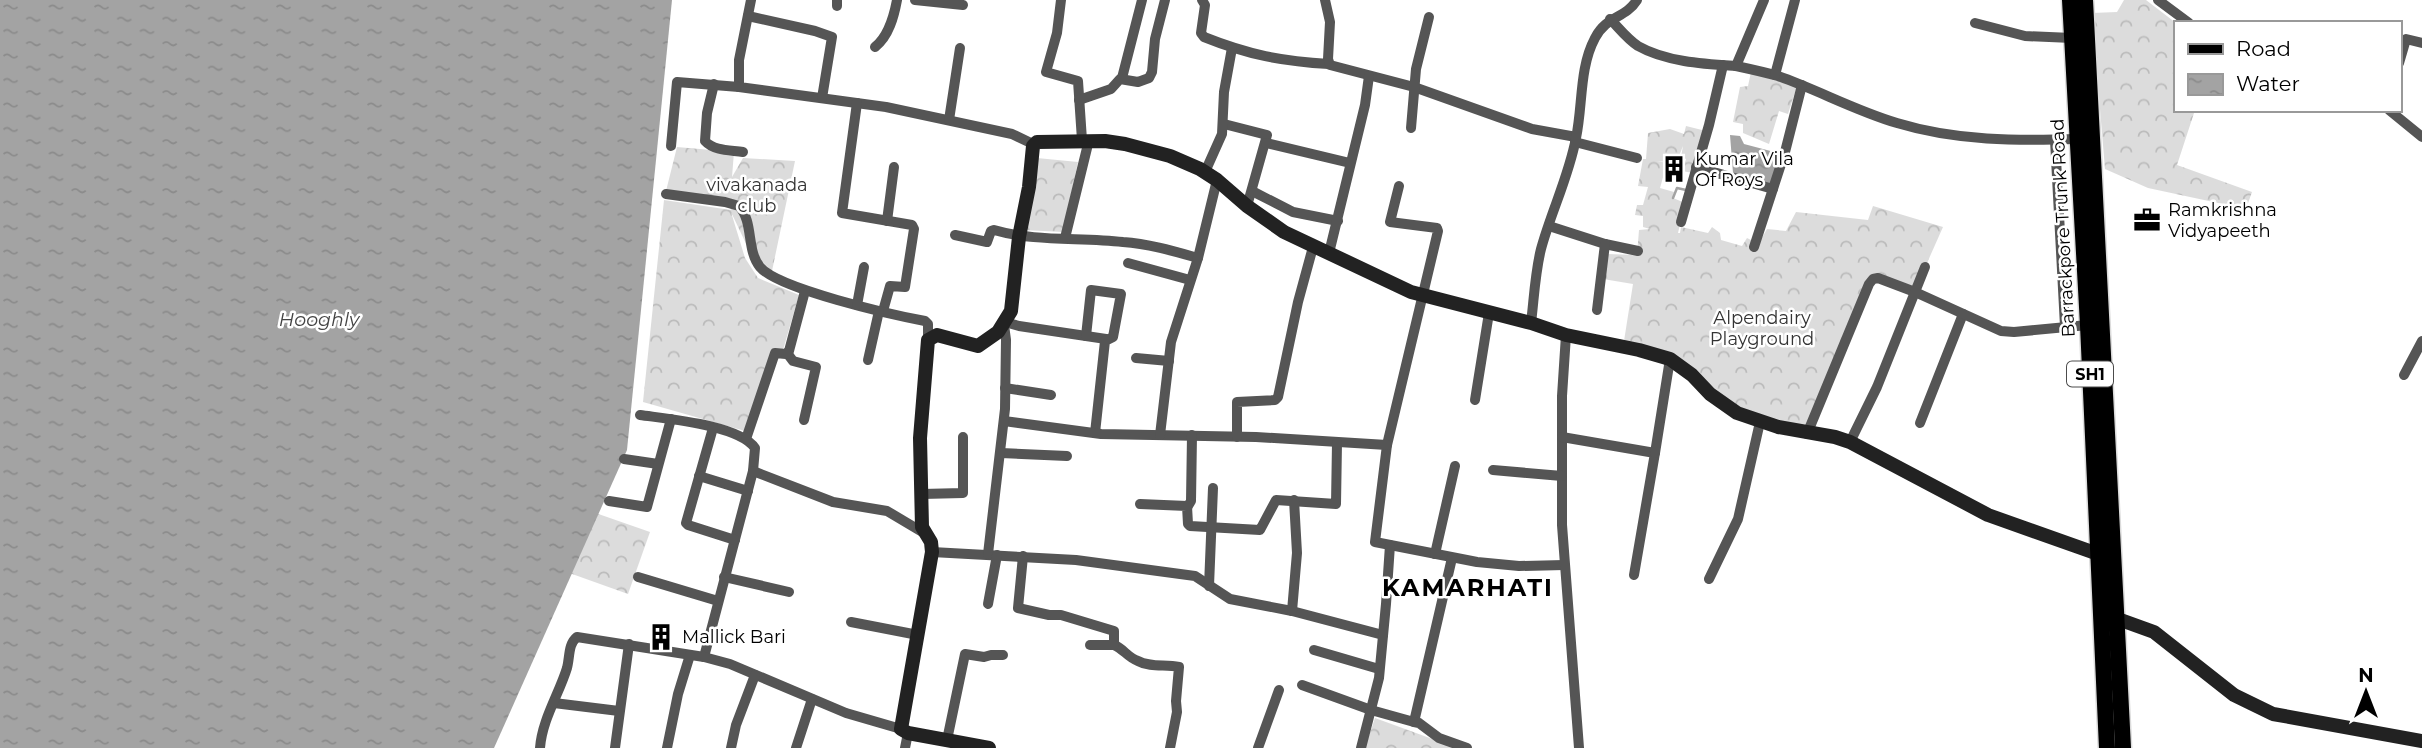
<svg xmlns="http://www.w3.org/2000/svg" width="2422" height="748" font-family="Montserrat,sans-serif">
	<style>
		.forest { fill: url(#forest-crowns) }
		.water { fill: url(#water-ripples) }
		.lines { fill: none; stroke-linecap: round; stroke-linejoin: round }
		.stream { stroke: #a3a3a3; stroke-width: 2.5 }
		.primary-casing { stroke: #dbdbdb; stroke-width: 19 }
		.street { stroke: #555; stroke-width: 10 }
		.secondary { stroke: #222; stroke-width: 14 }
		.primary { stroke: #000; stroke-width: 16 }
		.labels { text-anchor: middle; stroke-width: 5; stroke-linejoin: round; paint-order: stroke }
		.shield { fill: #fff; stroke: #4c4c4c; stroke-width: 2 }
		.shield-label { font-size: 16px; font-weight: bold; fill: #000 }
		.poi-label { font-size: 18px; fill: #000; stroke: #fff; text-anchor: start }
		.park-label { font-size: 18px; fill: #333; stroke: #fff }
		.street-label { font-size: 18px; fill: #000; stroke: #fff }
		.water-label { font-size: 19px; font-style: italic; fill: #444; stroke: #fff }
		.district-label { font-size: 24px; font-weight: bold; letter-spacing: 2px; fill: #000; stroke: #fff }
	</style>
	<defs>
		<pattern id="forest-crowns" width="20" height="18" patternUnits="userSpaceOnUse" patternTransform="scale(1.75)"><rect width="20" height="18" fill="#dcdcdc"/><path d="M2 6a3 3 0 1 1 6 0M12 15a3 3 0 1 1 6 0" fill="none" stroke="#bbb"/></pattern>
		<pattern id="water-ripples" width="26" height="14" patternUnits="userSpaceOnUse" patternTransform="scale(1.75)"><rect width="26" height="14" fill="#a3a3a3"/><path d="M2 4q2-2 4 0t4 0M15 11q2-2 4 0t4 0" fill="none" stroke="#8b8b8b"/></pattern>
	</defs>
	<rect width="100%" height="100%" fill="#fff"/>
	<g class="forest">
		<polygon points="2124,0 2146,0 2176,23 2175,110 2195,110 2177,165 2252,192 2246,209 2148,188 2105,169 2092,13 2117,12"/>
		<polygon points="1751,72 1797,86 1788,114 1779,111 1769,144 1743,133 1743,124 1733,122 1740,87 1748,86"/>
		<polygon points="1686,126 1706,131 1693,173 1682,171 1686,159 1681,157 1683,146 1679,156 1670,154 1667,162 1657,161 1667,163 1660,188 1674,192 1673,198 1685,203 1678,233 1680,233 1681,227 1708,233 1712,227 1720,233 1721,240 1742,246 1747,238 1755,242 1755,250 1767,229 1786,231 1796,212 1868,220 1873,206 1943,227 1915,290 1873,274 1806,430 1750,416 1624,341 1633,284 1603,279 1607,254 1637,255 1639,230 1650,229 1643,227 1643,216 1635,215 1637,205 1643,205 1648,187 1638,186 1643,159 1646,159 1648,133 1670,129 1684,134"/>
		<polygon points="677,147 734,152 732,177 743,158 795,161 772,271 749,250 731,212 745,258 758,278 799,295 783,350 773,349 745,431 643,402 664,200 731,210 726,199 666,191"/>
		<polygon points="1037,158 1078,162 1063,232 1023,230"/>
		<polygon points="587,510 650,532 628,594 561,570"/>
		<polygon points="1375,718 1457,748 1365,748"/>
	</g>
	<g class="water">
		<polygon points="0,0 672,0 627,450 494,748 0,748"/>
		<polygon points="1730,135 1740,136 1744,144 1782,154 1772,186 1733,173"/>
	</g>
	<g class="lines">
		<polyline class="stream" points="1673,198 1677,188 1686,190"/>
		<defs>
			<g id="primary">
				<polyline points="2070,0 2088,325 2107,748"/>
				<polyline points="2085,0 2123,748"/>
			</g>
		</defs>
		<use href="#primary" class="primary-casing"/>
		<g class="street">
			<polyline points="751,0 739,60 739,87 886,107 1012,134 1033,144"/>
			<polyline points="837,0 837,6"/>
			<polyline points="915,0 963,5"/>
			<polyline points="1061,0 1057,33 1046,72 1078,81 1082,140"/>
			<path d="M 1202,0 L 1205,5 L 1201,33 L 1204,37 C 1249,55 1281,61 1329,64"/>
			<polyline points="1325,0 1330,22 1328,59 1330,65 1414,87 1532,129 1576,137"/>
			<polyline points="2158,0 2189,23"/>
			<polyline points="748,16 815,31 832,37 822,98"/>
			<path d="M 1610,19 C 1619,28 1627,39 1638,46 C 1666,62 1705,64 1736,66 L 1764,0"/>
			<polyline points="1975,23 2025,36 2072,38"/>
			<path d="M 875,47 C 889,36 894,16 897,0"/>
			<polyline points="2399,63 2406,39 2422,43"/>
			<path d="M 1736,66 C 1750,69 1764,72 1778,76 C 1818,90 1856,111 1897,123 C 1956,141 2017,141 2078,139"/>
			<polyline points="1775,75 1795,0"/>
			<polyline points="1122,78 1142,0"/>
			<path d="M 714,84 L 707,113 L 705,141 C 714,151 730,150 743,152"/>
			<polyline points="1079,100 1111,89 1120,79 1138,82 1149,78 1152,72 1155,39 1165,0"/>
			<polyline points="857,103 842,213 912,225 914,229 905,287 890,286 883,311"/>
			<polyline points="2389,110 2422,137"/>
			<polyline points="949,120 960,48"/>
			<polyline points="1224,124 1267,135 1247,206"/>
			<polyline points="1411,128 1416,69 1429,17"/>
			<polyline points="2055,140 2065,326"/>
			<polyline points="1575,142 1637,158"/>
			<polyline points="1266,143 1350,163"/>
			<polyline points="671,146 677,82 739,87"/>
			<polyline points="1696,167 1773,189"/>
			<polyline points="1205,172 1222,134 1224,92 1232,48"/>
			<polyline points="1399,186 1390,222 1437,228 1438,231 1387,445 1375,542 1477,562 1519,566 1564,565"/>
			<polyline points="1252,191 1293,212 1338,221"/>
			<path d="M 666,194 L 725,202 L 739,206 C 754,222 746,250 760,267 C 778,289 893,315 925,321 L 928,324 L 928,340"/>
			<polyline points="887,221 894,167"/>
			<polyline points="1681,222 1709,125 1723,65"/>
			<polyline points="1549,226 1605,244 1638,251"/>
			<path d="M 955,235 L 987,242 L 991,231 L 994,230 C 1035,242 1080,237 1123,242 C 1149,244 1173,251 1198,258"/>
			<polyline points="1065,238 1089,140"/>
			<polyline points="1754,247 1785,152 1802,85"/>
			<polyline points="1329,253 1365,105 1369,76"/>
			<polyline points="1128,263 1190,280"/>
			<polyline points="857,305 864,267"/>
			<polyline points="1597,310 1605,244"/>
			<polyline points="1005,322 1019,326 1106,339"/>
			<path d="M 1531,323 C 1534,299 1535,273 1541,249 C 1551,212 1569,176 1576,138 C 1583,105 1579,68 1595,38 C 1607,15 1625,19 1637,0"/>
			<polyline points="1566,335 1562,396 1562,525 1579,748"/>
			<polyline points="1086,336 1091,290 1121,294 1113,337 1105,341 1095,433"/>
			<polyline points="787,353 793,361 816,367 804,420"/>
			<polyline points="1136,358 1169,361"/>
			<polyline points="868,360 879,311"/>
			<polyline points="2404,375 2422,341"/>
			<polyline points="1005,388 1051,395"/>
			<polyline points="1475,400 1489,313"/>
			<path d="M 640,415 C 668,419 739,425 755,448 L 753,471 L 704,657"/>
			<polyline points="1004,421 1101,434 1256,437 1387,445"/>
			<polyline points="1920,423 1963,314"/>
			<polyline points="713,428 686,523 688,525 735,540"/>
			<polyline points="1807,434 1869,284 1873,279 1878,278 1915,292 2001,331 2014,332 2088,325"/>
			<polyline points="1160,435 1171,342 1198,258 1217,180"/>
			<polyline points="1237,437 1237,402 1275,400 1278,397 1298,302 1313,247"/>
			<polyline points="1562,437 1655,453 1634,575"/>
			<polyline points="746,439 775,353 786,354 789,351 805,291"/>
			<polyline points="1850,442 1877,387 1925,267"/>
			<polyline points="1001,453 1067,456"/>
			<polyline points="1655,453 1670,359"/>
			<polyline points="624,459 658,464"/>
			<polyline points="1493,470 1562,476"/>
			<polyline points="753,471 833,502 887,511 924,533"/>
			<polyline points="699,476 748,491"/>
			<polyline points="922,494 963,493 963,437"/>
			<polyline points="609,501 647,507 671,419"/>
			<polyline points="1140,504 1187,506 1188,524 1190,526 1260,530 1276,500 1336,504 1337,443"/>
			<polyline points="1188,506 1191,501 1192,435"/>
			<polyline points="932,552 1076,560 1195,576 1230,599 1292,611 1383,635"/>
			<polyline points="988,554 1005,409 1006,340 1004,325"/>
			<polyline points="1435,554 1455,466"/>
			<path d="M 1023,556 L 1018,608 L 1049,615 L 1061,615 L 1114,631 L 1114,645 C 1124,649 1127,657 1138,661 C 1151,668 1165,664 1179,667 L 1176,701 L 1177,712 L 1170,748"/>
			<polyline points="638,577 718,601"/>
			<polyline points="724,577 789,592"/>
			<polyline points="1709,579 1738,519 1760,422"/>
			<polyline points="1209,586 1213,488"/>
			<polyline points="988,604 997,555"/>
			<polyline points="1292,611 1297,553 1294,500"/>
			<polyline points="851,622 918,635"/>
			<polyline points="1090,645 1114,645"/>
			<polyline points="1314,650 1379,669"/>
			<polyline points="1302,685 1371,710 1414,722 1452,558"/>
			<polyline points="554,703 619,711"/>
			<polyline points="1414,722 1419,723 1439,738 1467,748"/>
			<polyline points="947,740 965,654 984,657 991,655 1003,655"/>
			<path d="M 540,748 C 542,720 559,694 567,668 C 570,657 568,644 577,637 L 704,657 L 730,664 L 846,713 L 901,729"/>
			<polyline points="615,748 629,644"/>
			<polyline points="667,748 678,694 690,655"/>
			<polyline points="731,748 736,725 755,675"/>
			<polyline points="796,748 812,699"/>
			<polyline points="905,748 908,733"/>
			<polyline points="1258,748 1279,690"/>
			<polyline points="1361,748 1379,678 1386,604 1390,545"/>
		</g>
		<g class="secondary">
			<polyline points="2105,618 2118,619 2154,632 2234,695 2273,714 2422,741"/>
			<polyline points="989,748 908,733 901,729 932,552 931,542 922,527 920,438 928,340 937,335 978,346 998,332 1011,311 1019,237 1029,187 1033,146 1037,142 1105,141 1125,144 1170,156 1200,169 1217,180 1247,206 1284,232 1411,292 1531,323 1566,335 1639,350 1670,359 1692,375 1710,394 1737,413 1778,427 1835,437 1850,442 1988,515 2098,554"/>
		</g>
		<use href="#primary" class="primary"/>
	</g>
	<defs>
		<symbol id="building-bare" viewBox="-9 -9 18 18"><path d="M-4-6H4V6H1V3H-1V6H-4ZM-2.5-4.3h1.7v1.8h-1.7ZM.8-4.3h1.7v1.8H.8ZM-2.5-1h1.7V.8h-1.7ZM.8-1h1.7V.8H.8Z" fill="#000" stroke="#fff" stroke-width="2.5" paint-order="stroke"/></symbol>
		<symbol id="office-bare" viewBox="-9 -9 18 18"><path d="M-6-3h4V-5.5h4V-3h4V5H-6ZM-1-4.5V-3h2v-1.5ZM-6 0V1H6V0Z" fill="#000" stroke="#fff" stroke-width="2.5" paint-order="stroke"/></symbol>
	</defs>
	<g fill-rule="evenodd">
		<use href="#building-bare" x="1655" y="150" width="38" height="38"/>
		<use href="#office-bare" x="2128" y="201" width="38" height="38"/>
		<use href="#building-bare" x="642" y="618" width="38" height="38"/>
	</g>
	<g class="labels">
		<rect class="shield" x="2067" y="361.5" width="46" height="25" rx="5"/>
		<g class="shield-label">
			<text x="2090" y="380">SH1</text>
		</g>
		<g class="poi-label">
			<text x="1695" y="165">Kumar Vila<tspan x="1695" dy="21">Of Roys</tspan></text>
			<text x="2168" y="216">Ramkrishna<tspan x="2168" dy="21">Vidyapeeth</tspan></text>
			<text x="682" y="643">Mallick Bari</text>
		</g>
		<g class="park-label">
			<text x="757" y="191">vivakanada<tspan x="757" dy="21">club</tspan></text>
			<text x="1762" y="324">Alpendairy<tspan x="1762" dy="21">Playground</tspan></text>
		</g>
		<g class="street-label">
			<text transform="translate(2063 228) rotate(-93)" y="6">Barrackpore Trunk Road</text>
		</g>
		<g class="water-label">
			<text x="319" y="326">Hooghly</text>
		</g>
		<g class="district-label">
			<text x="1468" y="596">KAMARHATI</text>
		</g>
	</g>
	<rect x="2174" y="21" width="228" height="91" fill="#ffffff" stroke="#999999" stroke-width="2"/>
	<rect x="2188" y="44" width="35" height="10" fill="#000000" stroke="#999999" stroke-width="2"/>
	<text x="2236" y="56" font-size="21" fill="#000000">Road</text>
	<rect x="2188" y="74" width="35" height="21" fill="url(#water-ripples)" stroke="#999999" stroke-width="2"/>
	<text x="2236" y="91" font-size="21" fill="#000000">Water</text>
	<g transform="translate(2366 692)" stroke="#ffffff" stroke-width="5" paint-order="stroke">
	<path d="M0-5L12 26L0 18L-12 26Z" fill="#000000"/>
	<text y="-10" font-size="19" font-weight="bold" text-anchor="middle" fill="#000000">N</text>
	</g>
</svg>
